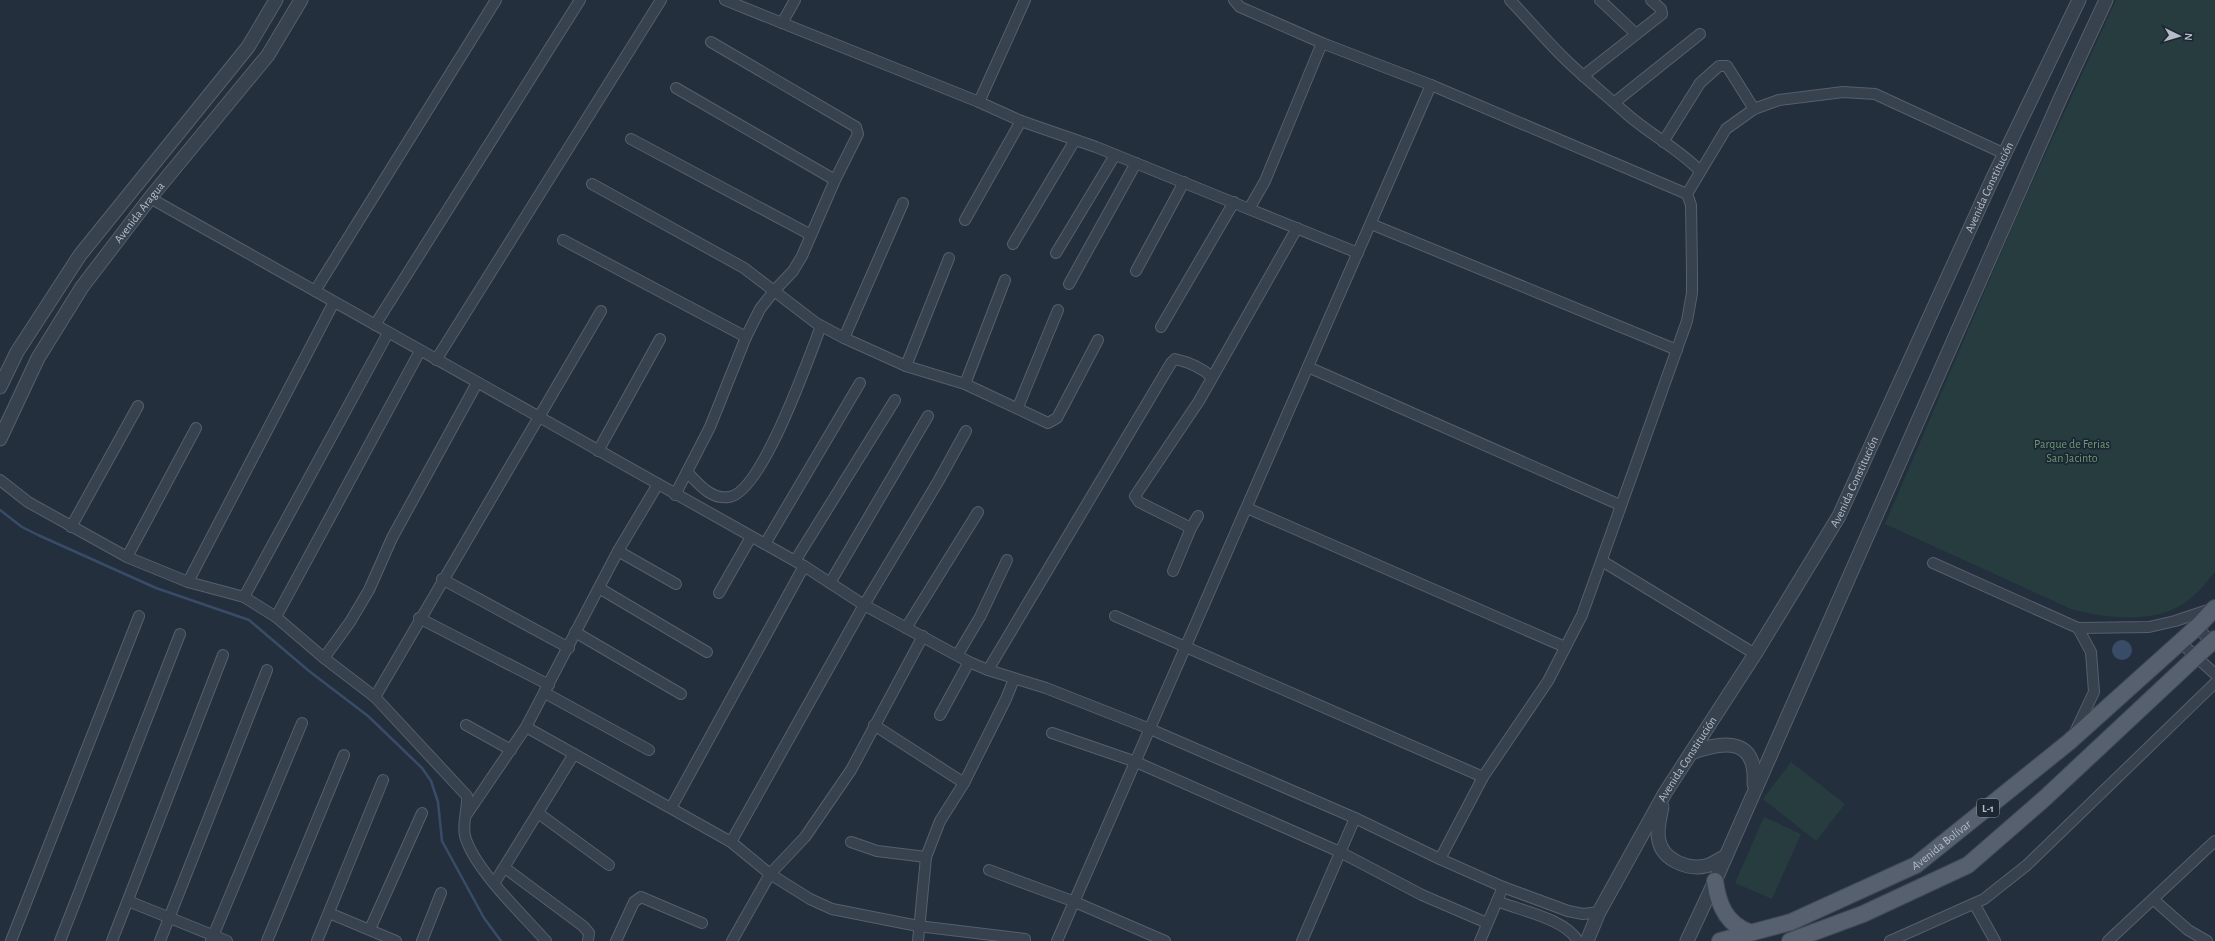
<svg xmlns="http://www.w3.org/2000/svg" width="2215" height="941" font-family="'Alegreya Sans',sans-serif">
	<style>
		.green { fill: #263c3f }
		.water { fill: #394c67 }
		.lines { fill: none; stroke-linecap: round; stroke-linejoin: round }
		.stream { stroke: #394c67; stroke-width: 2.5 }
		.minor-casing { stroke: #565f6c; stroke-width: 12 }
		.tertiary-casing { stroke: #565f6c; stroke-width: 15 }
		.primary-casing { stroke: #414a57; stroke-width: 18 }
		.minor { stroke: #38414e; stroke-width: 10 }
		.tertiary { stroke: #38414e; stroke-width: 13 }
		.primary { stroke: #56606e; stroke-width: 16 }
		.labels { text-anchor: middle; stroke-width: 3.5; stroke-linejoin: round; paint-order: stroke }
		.shield { fill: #1d2633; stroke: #878f9c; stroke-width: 1 }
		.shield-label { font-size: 11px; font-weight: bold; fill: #b4bcc9 }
		.street-label { font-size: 12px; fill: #b4bcc9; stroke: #1d2633 }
		.park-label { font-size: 12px; fill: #6b9a76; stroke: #1d2633 }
	</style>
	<rect width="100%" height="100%" fill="#242f3e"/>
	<g class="green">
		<path d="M 2116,0 L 2215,0 L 2215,572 C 2207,581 2199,592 2190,599 C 2158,625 2108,619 2071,609 L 1885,524 L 2016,218 Z"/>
		<polygon points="1791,762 1845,804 1816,841 1763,799"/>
		<polygon points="1764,817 1801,834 1772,899 1735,883"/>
	</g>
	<circle class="water" cx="2122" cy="650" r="10"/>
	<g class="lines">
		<polyline class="stream" points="0,510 22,527 38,535 156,588 249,620 309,671 368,716 422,768 431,781 438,802 442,841 484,918 501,941"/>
		<defs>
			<g id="minor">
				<polyline points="725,0 979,102 1021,121 1096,147 1249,209 1265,181 1322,43"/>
				<polyline points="1234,0 1240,7 1322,43 1431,85 1687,194"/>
				<path d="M 1510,0 C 1528,19 1544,38 1562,56 C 1583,77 1606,95 1628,115 C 1651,135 1679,149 1700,171"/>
				<polyline points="1600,0 1636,34"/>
				<polyline points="782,23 795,0"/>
				<polyline points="1583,76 1662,14 1661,9 1651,0"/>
				<polyline points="676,88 835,180"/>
				<polyline points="979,102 1025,0"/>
				<polyline points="1615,102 1700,34"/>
				<polyline points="631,139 811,235"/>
				<polyline points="1663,142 1700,83 1719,66 1727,66 1754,109"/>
				<polyline points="592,184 744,268 816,323 844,338 906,366 965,384 1048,423 1057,418 1098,340"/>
				<polyline points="150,198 804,566 864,605 969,662 988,670 1046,688 1150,729 1355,818 1440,859"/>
				<polyline points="1249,209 1358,253"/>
				<polyline points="965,220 1021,121"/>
				<polyline points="1371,224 1677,350"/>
				<polyline points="563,240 746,337"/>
				<polyline points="1013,244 1075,140"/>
				<polyline points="1056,253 1115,155"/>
				<polyline points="1136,271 1184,182"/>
				<polyline points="1069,284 1136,163"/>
				<polyline points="315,291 496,0"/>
				<polyline points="375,325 580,0"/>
				<polyline points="1161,327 1234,202"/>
				<polyline points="844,338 903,203"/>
				<polyline points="436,360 661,0"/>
				<polyline points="906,366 949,258"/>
				<polyline points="1308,367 1620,505"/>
				<polyline points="965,384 1005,280"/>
				<polyline points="1018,407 1058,310"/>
				<polyline points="598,451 660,339"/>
				<path d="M 687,472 C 699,484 711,500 729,497 C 762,493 809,357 821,326"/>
				<path d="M 0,480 L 28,502 L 127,557 L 188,582 L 244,597 L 276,617 L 324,658 L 375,697 L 467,796 C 468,809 462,823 465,836 C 474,869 523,915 546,941"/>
				<polyline points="675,495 710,427 746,337 760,309 774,291 793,271 802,256 835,180 858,134 856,127 711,42"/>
				<polyline points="1247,508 1565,647"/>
				<polyline points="1198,516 1191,528 1139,502 1135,496 1199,401 1297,228"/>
				<polyline points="71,527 138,406"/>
				<polyline points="765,544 860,383"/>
				<polyline points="618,551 676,584"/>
				<polyline points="127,557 196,428"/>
				<polyline points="795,561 895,400"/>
				<polyline points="1602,561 1755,654"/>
				<polyline points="1933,563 2078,628 2149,627 2175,621 2211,609"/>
				<polyline points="1173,571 1191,528"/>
				<polyline points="442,579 569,648"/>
				<polyline points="188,582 334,302"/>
				<polyline points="830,583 928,416"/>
				<polyline points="599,588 707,652"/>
				<polyline points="719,593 751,537"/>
				<polyline points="244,597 388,333"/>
				<polyline points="1115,616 1483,777"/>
				<polyline points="276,617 420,351"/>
				<polyline points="419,618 549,685"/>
				<polyline points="2197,627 2215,646"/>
				<polyline points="906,628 978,512"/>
				<polyline points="575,632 681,694"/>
				<polyline points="2180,642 2215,674"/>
				<polyline points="958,654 980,617 1007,560"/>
				<polyline points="324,658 350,622 369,590 392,538 477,383"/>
				<path d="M 988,670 L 1171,363 L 1175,359 C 1188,362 1202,368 1212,377"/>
				<polyline points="545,693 649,750"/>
				<polyline points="375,697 601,311"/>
				<polyline points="940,715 969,662"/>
				<polyline points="466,725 511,750"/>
				<polyline points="874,725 964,783"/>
				<polyline points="526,727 731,842 770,874 810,899 832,909 918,926 1025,939"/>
				<polyline points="2076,730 2094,692 2091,652 2078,628"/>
				<polyline points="1052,733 1136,762 1340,852 1422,895 1487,923"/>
				<polyline points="671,808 804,566"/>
				<polyline points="538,813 609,865"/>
				<polyline points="467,814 526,727 618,551 658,484"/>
				<polyline points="731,842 864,605 939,480 966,431"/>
				<polyline points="851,842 877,851 926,857"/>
				<polyline points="505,868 583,926 589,933 588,941"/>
				<polyline points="989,870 1075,902 1165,941"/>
				<polyline points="495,882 574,754"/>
				<polyline points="2154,900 2188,930 2207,941"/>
				<polyline points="128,901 227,941"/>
				<path d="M 1497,901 C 1521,911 1564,918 1578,941"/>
				<polyline points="1975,905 1995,941"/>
				<polyline points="1599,912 1583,914 1568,911 1503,887 1440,859 1483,777 1548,681 1582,615 1687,321 1692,293 1692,270 1691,205 1687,194 1726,129 1754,109 1779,100 1843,92 1875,94 2005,154"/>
				<polyline points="329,913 396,941"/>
				<polyline points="370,929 422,813"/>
				<polyline points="11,941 139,616"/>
				<polyline points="60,941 180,634"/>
				<polyline points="112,941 223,655"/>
				<polyline points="160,941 267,670"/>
				<polyline points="211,941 302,723"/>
				<polyline points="267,941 344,755"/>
				<polyline points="317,941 383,780"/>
				<polyline points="422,941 441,893"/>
				<polyline points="616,941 634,902 641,897 702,923"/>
				<polyline points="732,941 770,874 805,837 851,770 923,636"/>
				<polyline points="918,941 926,857 940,821 964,783 1006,699 1014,679"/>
				<polyline points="1057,941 1431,85"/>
				<polyline points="1302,941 1355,818"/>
				<polyline points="1480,941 1503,887"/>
				<polyline points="1890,941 1984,899 2027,865 2215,683"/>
				<polyline points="2108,941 2215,841"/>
			</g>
			<g id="tertiary">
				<polyline points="0,387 17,352 80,255 248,47 276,0"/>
				<path id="s1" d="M 0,439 L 38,358 L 82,287 L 150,198 L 268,55 L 301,0"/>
				<path d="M 1691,753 C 1725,740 1757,738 1754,784"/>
				<path d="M 1662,807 C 1660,818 1656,830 1659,841 C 1663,860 1688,870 1706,866 C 1713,864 1720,859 1726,856"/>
				<path id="s2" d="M 1587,941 L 1599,912 L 1665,793 L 1755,654 L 1839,516 L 1991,182 L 2079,0"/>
				<polyline points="1687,941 1715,881 2060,99 2106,0"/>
			</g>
			<g id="primary">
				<path d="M 1715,881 C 1718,904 1726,924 1749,932"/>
				<path id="s3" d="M 1720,941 L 1791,922 L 1916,865 L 2069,742 L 2197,627 L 2215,608"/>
				<polyline points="1790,941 1863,914 1968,865 2045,798 2215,639"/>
			</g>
		</defs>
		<use href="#minor" class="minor-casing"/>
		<use href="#tertiary" class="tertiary-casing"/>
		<use href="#primary" class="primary-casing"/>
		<use href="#minor" class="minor"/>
		<use href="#tertiary" class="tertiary"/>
		<use href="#primary" class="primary"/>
	</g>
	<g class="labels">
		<rect class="shield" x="1977" y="799" width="22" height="18" rx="3"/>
		<g class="shield-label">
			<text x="1988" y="812">L-1</text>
		</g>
		<g class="street-label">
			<text dy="4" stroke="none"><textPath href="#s2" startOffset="856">Avenida Constitución</textPath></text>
			<text dy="4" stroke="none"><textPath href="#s1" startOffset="267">Avenida Aragua</textPath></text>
			<text dy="4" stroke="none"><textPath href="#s2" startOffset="532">Avenida Constitución</textPath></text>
			<text dy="4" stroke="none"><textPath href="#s2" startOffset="208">Avenida Constitución</textPath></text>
			<text dy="4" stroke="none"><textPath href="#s3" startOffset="243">Avenida Bolívar</textPath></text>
		</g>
		<g class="park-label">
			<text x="2072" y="448">Parque de Ferias<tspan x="2072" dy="14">San Jacinto</tspan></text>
		</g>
	</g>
	<g transform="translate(2179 36) rotate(95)" stroke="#1d2633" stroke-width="3" paint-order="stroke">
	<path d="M0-3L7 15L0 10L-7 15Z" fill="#b4bcc9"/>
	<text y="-6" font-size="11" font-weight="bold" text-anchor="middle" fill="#b4bcc9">N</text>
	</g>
</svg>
